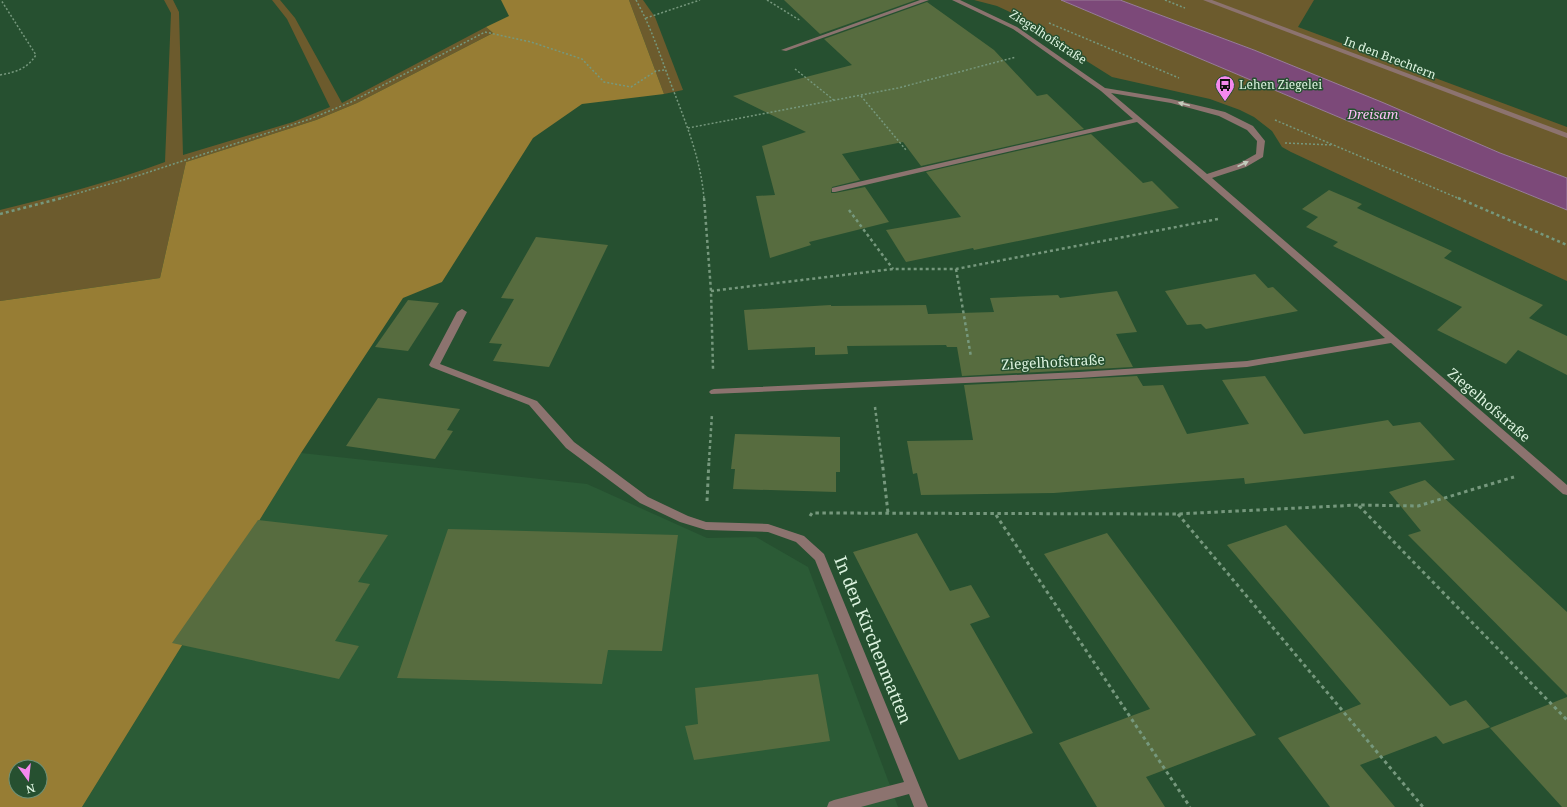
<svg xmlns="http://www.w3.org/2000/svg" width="1567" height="807" font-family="'Noto Serif',serif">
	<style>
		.built { fill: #2b5b36 }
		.green { fill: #6c5b2d }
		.forest { fill: #977d34; fill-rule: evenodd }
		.water { fill: #7c4979; stroke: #997c98 }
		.building { fill: #576c3f }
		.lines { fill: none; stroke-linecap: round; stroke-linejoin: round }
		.path-far2 { stroke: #76987d; stroke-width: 1.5; stroke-dasharray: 2 2; stroke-linecap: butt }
		.path-far1 { stroke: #76987d; stroke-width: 2.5; stroke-dasharray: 3 3; stroke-linecap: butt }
		.path { stroke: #76987d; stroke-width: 3; stroke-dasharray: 3.5 3.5; stroke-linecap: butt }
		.minor { fill: #8c736f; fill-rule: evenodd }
		.oneway { fill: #c4cdbd }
		.labels { text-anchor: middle; stroke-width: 3; stroke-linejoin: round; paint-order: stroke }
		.far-street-label { font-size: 12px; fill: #dcf3df; stroke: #265030 }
		.far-poi-label { font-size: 12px; fill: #dcf3df; stroke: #265030; text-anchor: start }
		.far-water-label { font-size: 13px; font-style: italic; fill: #ffc0f9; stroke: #265030 }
		.street-label { font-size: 14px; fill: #dcf3df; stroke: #265030 }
		.near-street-label { font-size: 17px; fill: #dcf3df; stroke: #265030 }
	</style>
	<rect width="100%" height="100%" fill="#265030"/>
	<polygon class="built" points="301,453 587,484 707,538 756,537 808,567 898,807 82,807"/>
	<g class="green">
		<path d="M 164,0 L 173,0 L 179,12 L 183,155 L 293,122 L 330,107 L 287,19 L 272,0 L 280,0 L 295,18 L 342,103 L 486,27 L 493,33 L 357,103 L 316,120 L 186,162 L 160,278 L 0,301 L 0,210 C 56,196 111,182 165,162 L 171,13 Z"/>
		<polygon points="629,0 643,0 655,17 683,90 664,94"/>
		<polygon points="974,0 1061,0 1348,121 1567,210 1567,281 1291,152 1282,147 1272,131 1254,117 1240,110 1210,99 1112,77 1077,55 1025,19 997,6"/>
		<polygon points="1120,0 1314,0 1298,27 1567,127 1567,178 1500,153 1254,50"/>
	</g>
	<path class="forest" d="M 501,0 L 629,0 L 664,94 L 582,104 L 533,138 L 442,282 L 403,298 L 301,453 L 82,807 L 0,807 L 0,301 L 160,278 L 186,162 L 316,120 L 357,103 L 493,33 L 486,27 L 509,16 ZM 16,767 L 40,767 L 40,791 L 16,791 Z"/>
	<polygon class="water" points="1061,0 1120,0 1254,50 1384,103 1500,153 1567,178 1567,210 1348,121"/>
	<g class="building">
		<polygon points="784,0 916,0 820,34"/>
		<polygon points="927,2 994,50 1037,96 1047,94 1084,129 921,166 903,142 842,154 860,180 832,187 831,193 835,193 865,187 889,222 809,242 811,245 770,258 756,196 775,195 762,146 806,132 733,96 852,65 824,39"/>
		<polygon points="1091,134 1143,183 1152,181 1179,208 974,250 973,248 906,262 886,230 961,217 926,172"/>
		<polygon points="1329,190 1362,204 1357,208 1452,251 1444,258 1543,305 1529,318 1567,336 1567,375 1518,350 1506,364 1437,330 1462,307 1333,246 1338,242 1306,227 1318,217 1302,209"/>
		<polygon points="536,237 608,245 549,367 493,361 502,344 489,343 514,299 501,298"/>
		<polygon points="1255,274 1268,288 1273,287 1298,311 1206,329 1201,324 1187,325 1165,291"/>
		<polygon points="1117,291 1137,332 1116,334 1133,367 962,376 957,347 947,347 946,345 847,346 848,354 815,355 815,347 748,350 744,310 831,305 831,306 926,305 928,314 994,312 990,298 1058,295 1060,298"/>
		<polygon points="408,300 439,303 408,351 375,347"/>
		<polygon points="1137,376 1143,386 1163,385 1187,434 1249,424 1222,380 1265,376 1304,434 1388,420 1393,426 1420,422 1455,460 1245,484 1244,478 1054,493 921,495 917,473 913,474 907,441 973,440 964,385"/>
		<polygon points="378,398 460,409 447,430 453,431 435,459 346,446"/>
		<polygon points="735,434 840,437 840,472 836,472 836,492 733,489 735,469 731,469"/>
		<polygon points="1425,480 1567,612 1567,695 1408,535 1421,531 1389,492"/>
		<polygon points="258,520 388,535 358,582 370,584 335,641 359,646 339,679 172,643"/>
		<polygon points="1286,525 1450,706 1466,700 1490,727 1443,744 1436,736 1360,765 1395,807 1330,807 1278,738 1361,704 1227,545"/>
		<polygon points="448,529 678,535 662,651 608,650 602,684 397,678"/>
		<polygon points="917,533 950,591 971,585 990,617 970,624 1033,733 959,760 853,552"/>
		<polygon points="1107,533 1256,735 1146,777 1165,807 1097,807 1059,743 1150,709 1044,554"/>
		<polygon points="818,674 830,741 694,760 685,726 698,724 695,688"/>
		<polygon points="1567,697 1567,807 1562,807 1490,728"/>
	</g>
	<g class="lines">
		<g class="path-far2">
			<path d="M 636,0 C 650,25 659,52 669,79 C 684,118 701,158 704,199"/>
			<polyline points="767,0 801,21"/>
			<polyline points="1165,0 1185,8"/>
			<polyline points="646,18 700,0"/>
			<polyline points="1049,23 1179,78"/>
			<polyline points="795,69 835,101"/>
			<path d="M 0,75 C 16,72 27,69 36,55 L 1,0"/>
			<polyline points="861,96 906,150"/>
			<polyline points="1275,120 1460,199"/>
			<polyline points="688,128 898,88 1016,57"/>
			<polyline points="1285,143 1333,145"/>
			<polyline points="58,199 137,176 310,119 351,102 485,32 531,42 582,59 604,82 631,87 656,71 665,70"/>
		</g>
		<g class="path-far1">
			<polyline points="704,198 711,291 713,369"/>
			<polyline points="1458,198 1567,245"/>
			<polyline points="849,210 893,269"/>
			<polyline points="0,214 62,198"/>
			<polyline points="956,269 971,357"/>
			<polyline points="711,291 893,269 956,269 1218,219"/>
			<polyline points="875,407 882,461"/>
			<polyline points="709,461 712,414"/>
		</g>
		<g class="path">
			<polyline points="882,460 888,513"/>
			<polyline points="707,501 709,460"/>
			<polyline points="1359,506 1567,720"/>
			<polyline points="1178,514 1423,807"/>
			<polyline points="996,515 1190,807"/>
			<polyline points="810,516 812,513 1177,514 1358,505 1418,506 1514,477"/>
		</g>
		<g class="minor">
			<polygon points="920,0 929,0 786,51 781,50"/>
			<path d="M 952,0 L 960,0 L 1017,27 L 1105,88 L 1171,99 L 1225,112 L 1253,126 L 1265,141 L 1263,157 L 1246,167 L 1212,178 L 1567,485 L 1567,495 L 1563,494 L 1391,343 L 1247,367 L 1079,378 L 711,394 L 709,392 L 711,390 L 714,389 L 1079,372 L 1247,361 L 1385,338 L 1137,122 L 835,192 L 832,192 L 832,188 L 1133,119 L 1101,91 L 1013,29 ZM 1111,93 L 1171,103 L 1219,116 L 1247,130 L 1257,141 L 1256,154 L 1240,163 L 1207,174 Z"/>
			<polygon points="1203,0 1212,0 1567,133 1567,138"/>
			<polygon points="462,309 467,312 440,364 537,401 574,442 648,497 688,516 706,522 768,524 804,536 824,554 928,807 914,807 909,794 861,807 827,807 829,802 834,800 904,782 815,560 796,542 768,532 706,530 680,522 640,503 566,448 529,405 431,367 429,365 457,312"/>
		</g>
	</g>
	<defs><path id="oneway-solid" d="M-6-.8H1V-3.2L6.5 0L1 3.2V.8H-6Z"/></defs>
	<g class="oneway">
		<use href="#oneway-solid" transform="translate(1184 104) rotate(-166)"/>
		<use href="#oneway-solid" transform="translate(1243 164) rotate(-25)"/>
	</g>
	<defs>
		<symbol id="bus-pin" viewBox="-11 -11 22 30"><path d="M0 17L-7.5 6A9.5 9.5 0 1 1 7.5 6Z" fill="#f589ef" stroke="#265030"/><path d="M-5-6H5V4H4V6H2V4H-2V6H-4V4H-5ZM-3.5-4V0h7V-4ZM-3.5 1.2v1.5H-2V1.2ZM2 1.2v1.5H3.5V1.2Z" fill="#111"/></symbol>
	</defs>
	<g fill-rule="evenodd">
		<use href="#bus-pin" x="1214" y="74" width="22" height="30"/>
	</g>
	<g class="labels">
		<g class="far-street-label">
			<text transform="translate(1048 37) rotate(33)" y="4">Ziegelhofstraße</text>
			<text transform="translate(1390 58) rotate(21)" y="4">In den Brechtern</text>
		</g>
		<g class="far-poi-label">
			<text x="1239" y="89">Lehen Ziegelei</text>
		</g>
		<g class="far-water-label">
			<text x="1373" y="119">Dreisam</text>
		</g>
		<g class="street-label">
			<text transform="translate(1053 362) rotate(-3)" y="5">Ziegelhofstraße</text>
			<text transform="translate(1489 405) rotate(41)" y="5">Ziegelhofstraße</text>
		</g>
		<g class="near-street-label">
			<text transform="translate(873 640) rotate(68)" y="6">In den Kirchenmatten</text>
		</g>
	</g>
	<g transform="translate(28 779) rotate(165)"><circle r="19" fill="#265030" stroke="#6f9176"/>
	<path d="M0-3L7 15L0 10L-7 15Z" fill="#f589ef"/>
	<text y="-6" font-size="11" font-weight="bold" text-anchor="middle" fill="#dcf3df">N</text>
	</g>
</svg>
